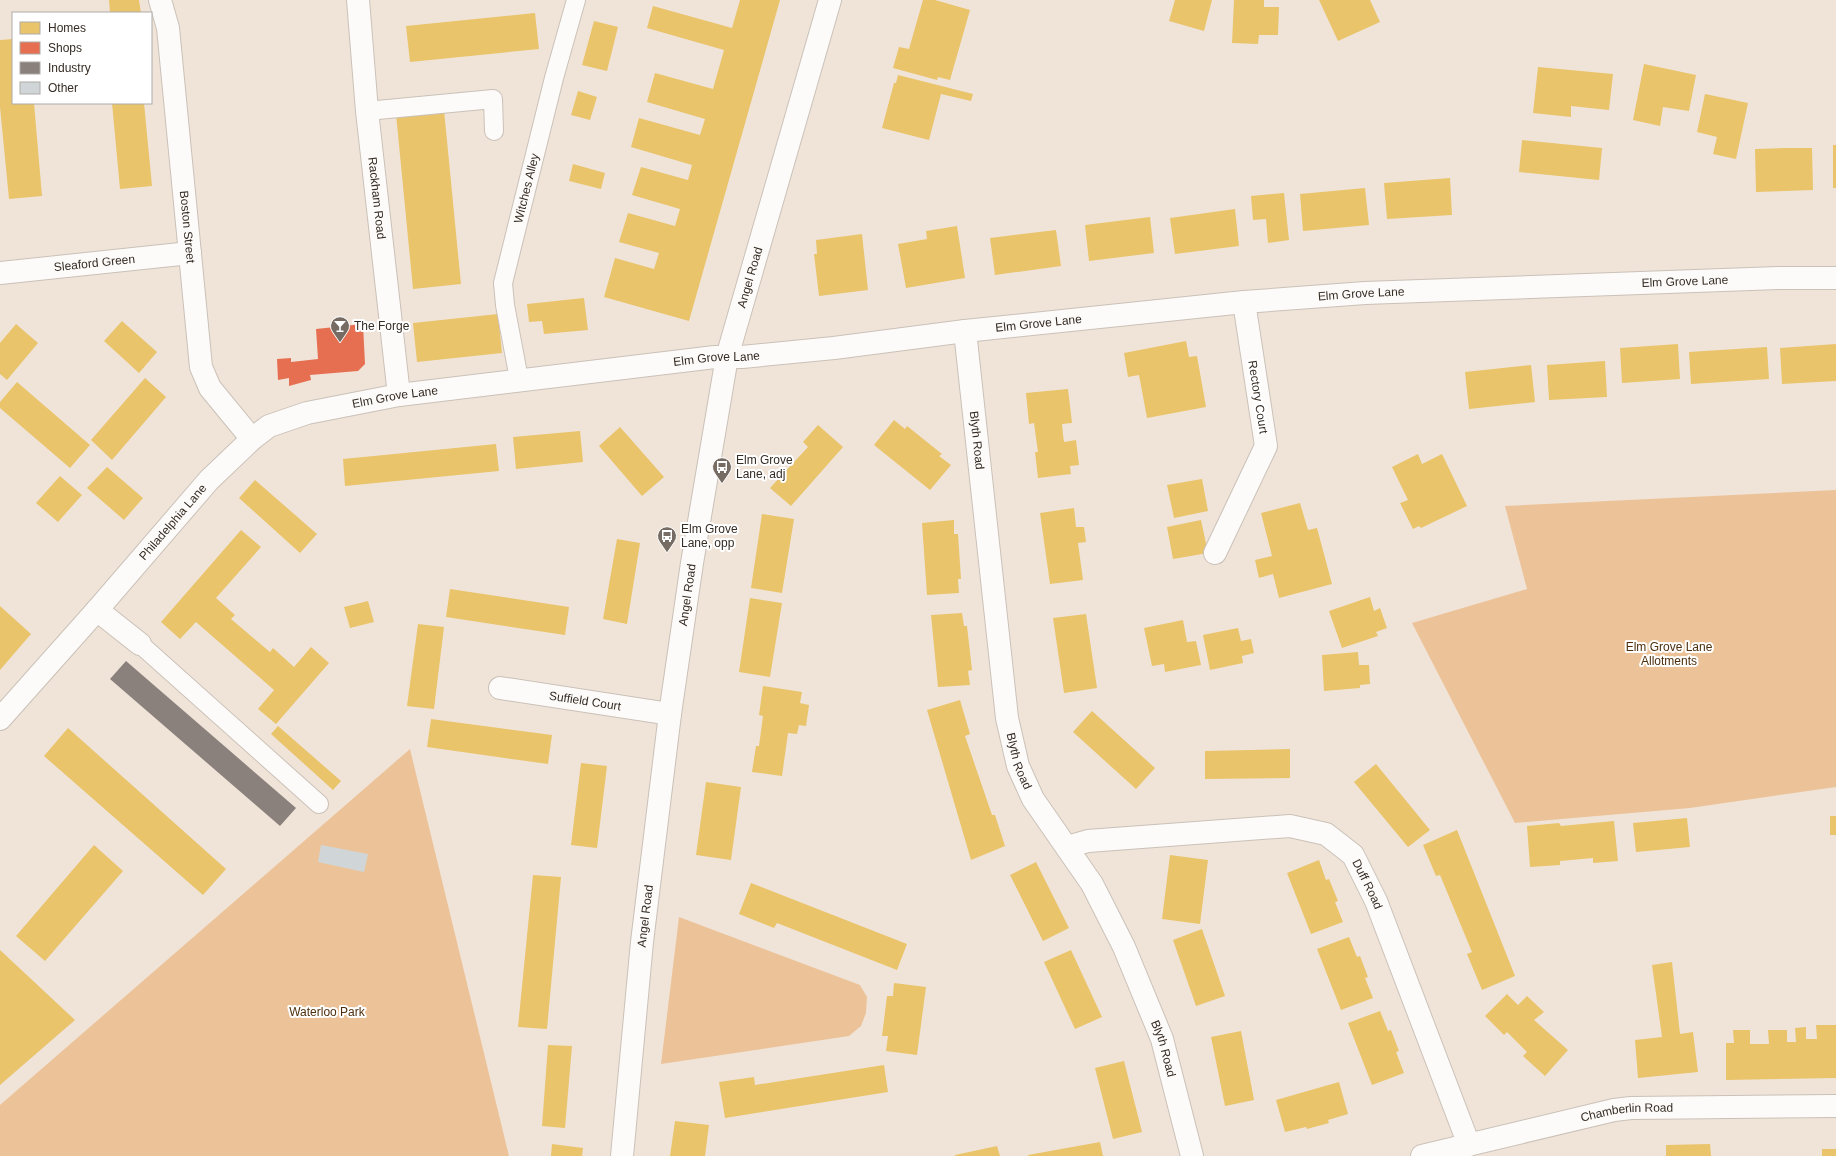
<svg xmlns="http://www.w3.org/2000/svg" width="1836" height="1156" font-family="Helvetica,sans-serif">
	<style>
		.green { fill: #ecc399 }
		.homes { fill: #e9c46a }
		.shops { fill: #e76f51 }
		.industry { fill: #8a817c }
		.building { fill: #d0d6d7 }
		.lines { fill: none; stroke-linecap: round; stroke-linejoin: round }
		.lane-casing { stroke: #cac1b8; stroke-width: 20 }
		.street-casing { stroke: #cac1b8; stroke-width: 24 }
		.secondary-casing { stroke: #cac1b8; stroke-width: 24 }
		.lane { stroke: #fdfbf9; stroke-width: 18 }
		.street { stroke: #fdfbf9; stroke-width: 22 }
		.secondary { stroke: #fdfbf9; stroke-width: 22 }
		.labels { text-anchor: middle; stroke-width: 4; stroke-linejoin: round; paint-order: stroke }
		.street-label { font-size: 12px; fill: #352c24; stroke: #fff }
		.poi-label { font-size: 12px; fill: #352c24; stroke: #fff; text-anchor: start }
		.park-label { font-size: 12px; fill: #4d2f0d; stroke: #fff }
	</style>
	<rect width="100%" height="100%" fill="#f0e4d9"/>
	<g class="green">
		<polygon points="1836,490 1836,787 1690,808 1515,823 1412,623 1527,589 1505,506"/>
		<polygon points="410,749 509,1156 0,1156 0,1105"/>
		<polygon points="679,917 860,985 867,997 866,1013 861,1026 849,1036 661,1064"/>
	</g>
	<g class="homes">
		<polygon points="109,0 139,0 141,13 110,13"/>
		<polygon points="740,0 780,0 689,321 604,297 615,258 654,269 659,253 619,242 628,213 675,226 680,209 632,195 641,167 688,180 692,165 631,147 639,118 700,135 705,119 647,102 655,73 713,89 724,50 647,28 653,6 732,28"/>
		<polygon points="923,0 935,0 970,10 950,80 938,77 937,80 893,68 899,47 909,49"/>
		<polygon points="1175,0 1212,0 1204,31 1169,21"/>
		<polygon points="1234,0 1264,0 1264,7 1279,7 1278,35 1259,35 1258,44 1232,43"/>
		<polygon points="1319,0 1370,0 1380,22 1338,41"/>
		<polygon points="535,13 539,49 410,62 406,26"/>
		<polygon points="594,21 618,27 607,71 582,65"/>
		<polygon points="13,39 13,103 34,103 42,196 9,199 0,107 0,40"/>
		<polygon points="1644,64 1696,75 1689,111 1663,107 1660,126 1633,120"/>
		<polygon points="1538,67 1613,74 1609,110 1571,106 1571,117 1533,113"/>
		<polygon points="898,75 973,94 971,101 941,94 929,140 882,128 894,83 896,83"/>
		<polygon points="578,91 597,97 590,120 571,115"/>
		<polygon points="1705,94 1748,103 1736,159 1713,154 1717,137 1697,132"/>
		<polygon points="112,103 144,103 152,186 120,189"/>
		<polygon points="444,110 461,284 413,289 396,114"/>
		<polygon points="1522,140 1602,148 1599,180 1519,172"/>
		<rect x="1833" y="145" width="3" height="43"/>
		<polygon points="1784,148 1812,148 1813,190 1756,192 1755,149"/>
		<polygon points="573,164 605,173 601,189 569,181"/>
		<polygon points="1450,178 1452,215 1387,219 1384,183"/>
		<polygon points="1365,188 1369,225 1303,231 1300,194"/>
		<polygon points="1284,193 1289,240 1268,243 1266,219 1253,220 1251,196"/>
		<polygon points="1235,209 1239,246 1175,254 1170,218"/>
		<polygon points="1150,217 1154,253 1089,261 1085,225"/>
		<polygon points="957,226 965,278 906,288 898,244 927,239 926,231"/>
		<polygon points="1056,230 1061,266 995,275 990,238"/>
		<polygon points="862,234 868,290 819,296 814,254 817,254 816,240"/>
		<polygon points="584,298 588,330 544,334 542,321 529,322 527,304"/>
		<polygon points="498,314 502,353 417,362 413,323"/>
		<polygon points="122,321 157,352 139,373 104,341"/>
		<polygon points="16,324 38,343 7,380 0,374 0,343"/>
		<polygon points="1186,341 1189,357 1197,356 1206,407 1147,418 1139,375 1128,377 1124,353"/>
		<polygon points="1678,344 1680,379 1622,383 1620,348"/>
		<polygon points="1836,344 1836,381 1782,384 1780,348"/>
		<polygon points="1767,347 1769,379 1691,384 1689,352"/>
		<polygon points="1605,361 1607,397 1549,400 1547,365"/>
		<polygon points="1531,365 1535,402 1469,409 1465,372"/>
		<polygon points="145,378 166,397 112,460 91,440"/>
		<polygon points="17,382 90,445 70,468 0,408 0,402"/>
		<polygon points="1068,389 1072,423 1062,424 1063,435 1064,442 1076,440 1079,465 1070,466 1071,474 1038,478 1035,452 1038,452 1036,438 1034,423 1029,424 1026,393"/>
		<polygon points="894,420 905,429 907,426 942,454 939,456 951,465 930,490 874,445"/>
		<polygon points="818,425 843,447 791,506 770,488 808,447 803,442"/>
		<polygon points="620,427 664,477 642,496 599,446"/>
		<polygon points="580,431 583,462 516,469 513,437"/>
		<polygon points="496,444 499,471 345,486 343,459"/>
		<polygon points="1418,454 1422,464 1442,454 1467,506 1421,528 1419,526 1413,529 1400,503 1408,500 1392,467"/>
		<polygon points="107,467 143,498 124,520 87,488"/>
		<polygon points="60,476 82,495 58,522 36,503"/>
		<polygon points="1202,479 1208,511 1174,518 1167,485"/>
		<polygon points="255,480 317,534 300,553 239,498"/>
		<polygon points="1300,503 1308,530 1317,528 1332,584 1279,598 1273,574 1259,578 1255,560 1272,556 1261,513"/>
		<polygon points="1074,508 1076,527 1084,527 1086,542 1078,543 1083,580 1050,584 1040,513"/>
		<polygon points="762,514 794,519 782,593 751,588"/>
		<polygon points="954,520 954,534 958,534 961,579 958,579 959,593 927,595 922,523"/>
		<polygon points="1201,520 1208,553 1173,559 1167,527"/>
		<polygon points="241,530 261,547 216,598 235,615 231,619 270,652 273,648 294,667 311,647 329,663 276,724 258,709 274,690 196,622 180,639 161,622"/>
		<polygon points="617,539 640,543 627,624 603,619"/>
		<polygon points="450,589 569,607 565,635 446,617"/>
		<polygon points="1370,597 1374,611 1380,608 1387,628 1376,632 1378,636 1342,648 1329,611"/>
		<polygon points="750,598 782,603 770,677 739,672"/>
		<polygon points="368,601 374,622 350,628 344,607"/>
		<polygon points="0,606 31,634 0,670"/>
		<polygon points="962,613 964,626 967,626 972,670 968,671 970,685 938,687 931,615"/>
		<polygon points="1086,614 1097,688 1064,693 1053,618"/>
		<polygon points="1183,620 1187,642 1196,641 1201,665 1165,672 1164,664 1152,666 1144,628"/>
		<polygon points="418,624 444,627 434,709 407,706"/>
		<polygon points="1238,628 1241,641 1251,639 1254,653 1242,656 1243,663 1210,670 1203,635"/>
		<polygon points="1358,652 1359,665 1369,665 1370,684 1360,685 1360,688 1324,691 1322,655"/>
		<polygon points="763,686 802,692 800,703 809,705 806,726 799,725 797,734 788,733 782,776 752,772 756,746 759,746 763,716 759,715"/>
		<polygon points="960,700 970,734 965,736 992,815 995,815 1005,846 971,860 927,710"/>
		<polygon points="1092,711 1155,768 1136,789 1073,732"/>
		<polygon points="431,719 552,735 548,764 427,747"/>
		<polygon points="278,726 341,781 333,790 271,734"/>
		<polygon points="68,728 226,869 203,895 44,756"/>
		<polygon points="1290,749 1290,778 1205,779 1205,751"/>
		<polygon points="581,763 607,766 597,848 571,845"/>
		<polygon points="1376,764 1430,830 1408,847 1354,782"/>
		<polygon points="706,782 741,787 731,860 696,855"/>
		<rect x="1830" y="816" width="6" height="19"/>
		<polygon points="1687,818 1690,847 1636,852 1633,823"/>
		<polygon points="1614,821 1618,861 1593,863 1593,858 1560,861 1560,865 1530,867 1527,826 1559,823 1561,826"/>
		<polygon points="1457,830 1515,976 1482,990 1467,954 1472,952 1440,875 1436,876 1423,845"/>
		<polygon points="94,845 123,871 45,961 16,936"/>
		<polygon points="1170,855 1208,860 1200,924 1162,919"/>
		<polygon points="1319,860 1326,880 1329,879 1338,901 1335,902 1343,922 1311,934 1287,873"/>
		<polygon points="1036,862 1069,928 1043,941 1010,875"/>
		<polygon points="533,875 561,877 547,1029 518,1027"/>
		<polygon points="751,883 907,944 897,970 777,923 774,928 739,914"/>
		<polygon points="1202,929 1225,996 1196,1006 1173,940"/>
		<polygon points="1349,937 1357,957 1360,956 1368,977 1365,978 1373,998 1341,1010 1317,949"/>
		<polygon points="0,950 75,1020 0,1085"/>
		<polygon points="1071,950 1102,1017 1075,1029 1044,962"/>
		<polygon points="1672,962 1680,1034 1693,1032 1698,1072 1638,1078 1635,1040 1662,1037 1652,965"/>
		<polygon points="894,983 926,987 917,1055 886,1051 888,1036 882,1036 887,996 893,996"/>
		<polygon points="1507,994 1518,1005 1527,996 1544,1012 1534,1020 1568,1050 1545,1076 1523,1056 1527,1052 1507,1032 1504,1035 1485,1016"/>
		<polygon points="1380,1011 1388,1031 1391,1030 1399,1051 1396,1052 1404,1073 1372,1085 1348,1023"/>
		<polygon points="1816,1025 1836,1025 1836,1078 1726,1080 1726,1043 1734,1043 1733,1030 1750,1030 1750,1044 1769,1044 1768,1030 1787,1030 1787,1042 1796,1042 1795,1028 1806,1027 1806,1039 1817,1039"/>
		<polygon points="1241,1031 1254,1100 1225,1106 1211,1037"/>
		<polygon points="548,1045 572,1046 565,1128 542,1126"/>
		<polygon points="1124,1061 1142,1132 1113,1139 1095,1068"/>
		<polygon points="884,1065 888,1092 725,1118 719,1082 754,1077 755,1085"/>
		<polygon points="1339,1082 1348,1114 1328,1120 1329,1123 1307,1129 1306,1127 1285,1132 1276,1100"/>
		<polygon points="675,1121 709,1125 705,1156 670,1156"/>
		<polygon points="1100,1142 1103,1156 1028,1156 1028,1155"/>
		<polygon points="552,1144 583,1148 582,1156 551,1156"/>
		<polygon points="1710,1144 1711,1156 1666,1156 1666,1145"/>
		<polygon points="997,1146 1000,1156 955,1156 955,1155"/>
		<rect x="1822" y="1149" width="14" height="7"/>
	</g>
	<polygon class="shops" points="363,324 365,364 358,371 310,375 311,380 289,386 289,378 278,380 277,359 291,358 291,362 318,359 316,329"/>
	<polygon class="industry" points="126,661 296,808 280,826 110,679"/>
	<polygon class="building" points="321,845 368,854 364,872 318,862"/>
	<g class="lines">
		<defs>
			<g id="lane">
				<polyline points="367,111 493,99 494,131"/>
				<path id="s1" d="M 519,379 L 505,305 L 503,283 L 554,78 L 576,0"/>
				<polyline points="140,644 319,804"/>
			</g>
			<g id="street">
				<path id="s2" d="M 160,0 L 168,28 L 201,367 L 210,388 L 252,439"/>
				<path id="s3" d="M 358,0 L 367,111 L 399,395"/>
				<path id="s4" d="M 0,273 L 190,253"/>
				<path id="s5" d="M 965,331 L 1007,718 L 1018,766 L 1033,799 L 1092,884 L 1124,947 L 1162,1039 L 1192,1156"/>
				<polyline points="1215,553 1266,446 1244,302"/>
				<polyline points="97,610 140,644"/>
				<path id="s6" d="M 500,688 L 670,714"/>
				<path id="s7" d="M 0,719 L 97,610 L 209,480 L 252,439 L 269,426 L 307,413 L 399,395 L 715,357 L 742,357 L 834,348 L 965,331 L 1244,302 L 1365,293 L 1778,278 L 1836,278"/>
				<path id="s8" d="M 1067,847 L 1088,841 L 1290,826 L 1326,834 L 1353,855 L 1376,901 L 1469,1145"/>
				<path id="s9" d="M 1422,1156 L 1614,1110 L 1631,1108 L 1836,1106"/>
			</g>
			<g id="secondary">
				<path id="s10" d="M 622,1156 L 642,942 L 670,714 L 692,563 L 727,357 L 830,0"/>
			</g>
		</defs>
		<use href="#lane" class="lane-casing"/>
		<use href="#street" class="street-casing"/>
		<use href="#secondary" class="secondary-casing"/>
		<use href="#lane" class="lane"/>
		<use href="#street" class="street"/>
		<use href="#secondary" class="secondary"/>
	</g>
	<defs>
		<symbol id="bar-pin" viewBox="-11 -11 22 30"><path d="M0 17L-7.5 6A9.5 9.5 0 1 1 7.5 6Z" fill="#766c63" stroke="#fff"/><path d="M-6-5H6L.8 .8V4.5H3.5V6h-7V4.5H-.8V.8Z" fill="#fff"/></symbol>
		<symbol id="bus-pin" viewBox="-11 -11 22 30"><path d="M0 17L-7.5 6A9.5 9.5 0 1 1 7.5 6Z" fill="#766c63" stroke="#fff"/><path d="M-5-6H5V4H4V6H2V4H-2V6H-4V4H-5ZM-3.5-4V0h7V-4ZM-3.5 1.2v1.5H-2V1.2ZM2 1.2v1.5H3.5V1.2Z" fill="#fff"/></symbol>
	</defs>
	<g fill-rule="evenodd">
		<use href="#bar-pin" x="329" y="315" width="22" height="30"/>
		<use href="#bus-pin" x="711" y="456" width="22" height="30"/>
		<use href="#bus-pin" x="656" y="525" width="22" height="30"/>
	</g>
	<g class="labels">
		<g class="street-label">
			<text dy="4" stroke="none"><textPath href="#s1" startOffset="195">Witches Alley</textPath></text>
			<text dy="4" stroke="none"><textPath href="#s3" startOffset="199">Rackham Road</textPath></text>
			<text dy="4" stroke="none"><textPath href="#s2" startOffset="229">Boston Street</textPath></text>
			<text dy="4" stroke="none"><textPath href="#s4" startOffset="95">Sleaford Green</textPath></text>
			<text dy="4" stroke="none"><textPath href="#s10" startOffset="889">Angel Road</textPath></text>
			<text dy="4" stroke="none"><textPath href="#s7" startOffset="1824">Elm Grove Lane</textPath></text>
			<text dy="4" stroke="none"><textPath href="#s7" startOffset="1500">Elm Grove Lane</textPath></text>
			<text dy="4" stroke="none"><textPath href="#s7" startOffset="1176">Elm Grove Lane</textPath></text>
			<text dy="4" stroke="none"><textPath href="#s7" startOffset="852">Elm Grove Lane</textPath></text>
			<text dy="4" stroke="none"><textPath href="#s7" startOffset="528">Elm Grove Lane</textPath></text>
			<text transform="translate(1258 397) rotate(81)" y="4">Rectory Court</text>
			<text dy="4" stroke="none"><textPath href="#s5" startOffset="110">Blyth Road</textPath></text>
			<text dy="4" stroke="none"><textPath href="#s7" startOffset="262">Philadelphia Lane</textPath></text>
			<text dy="4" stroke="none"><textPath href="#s10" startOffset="565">Angel Road</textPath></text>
			<text dy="4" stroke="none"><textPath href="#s6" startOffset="86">Suffield Court</textPath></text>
			<text dy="4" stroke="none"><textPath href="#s5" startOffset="434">Blyth Road</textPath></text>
			<text dy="4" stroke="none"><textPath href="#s8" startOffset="328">Duff Road</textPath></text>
			<text dy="4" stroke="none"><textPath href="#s10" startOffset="241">Angel Road</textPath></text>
			<text dy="4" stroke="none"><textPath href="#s5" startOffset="758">Blyth Road</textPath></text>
			<text dy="4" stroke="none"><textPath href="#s9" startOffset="210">Chamberlin Road</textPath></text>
		</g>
		<g class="poi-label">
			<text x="354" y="330">The Forge</text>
			<text x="736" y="464">Elm Grove<tspan x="736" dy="14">Lane, adj</tspan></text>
			<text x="681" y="533">Elm Grove<tspan x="681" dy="14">Lane, opp</tspan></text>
		</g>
		<g class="park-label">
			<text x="1669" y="651">Elm Grove Lane<tspan x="1669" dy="14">Allotments</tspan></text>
			<text x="327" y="1016">Waterloo Park</text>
		</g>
	</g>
	<rect x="12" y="12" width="140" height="92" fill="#ffffff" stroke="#aeaba7"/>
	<rect x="20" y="22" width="20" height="12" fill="#e9c46a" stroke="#aeaba7"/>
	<text x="48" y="32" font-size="12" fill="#352c24">Homes</text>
	<rect x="20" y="42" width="20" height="12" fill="#e76f51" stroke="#aeaba7"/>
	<text x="48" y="52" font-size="12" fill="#352c24">Shops</text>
	<rect x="20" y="62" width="20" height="12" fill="#8a817c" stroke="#aeaba7"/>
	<text x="48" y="72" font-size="12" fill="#352c24">Industry</text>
	<rect x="20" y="82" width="20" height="12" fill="#d0d6d7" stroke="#aeaba7"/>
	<text x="48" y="92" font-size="12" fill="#352c24">Other</text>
</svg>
